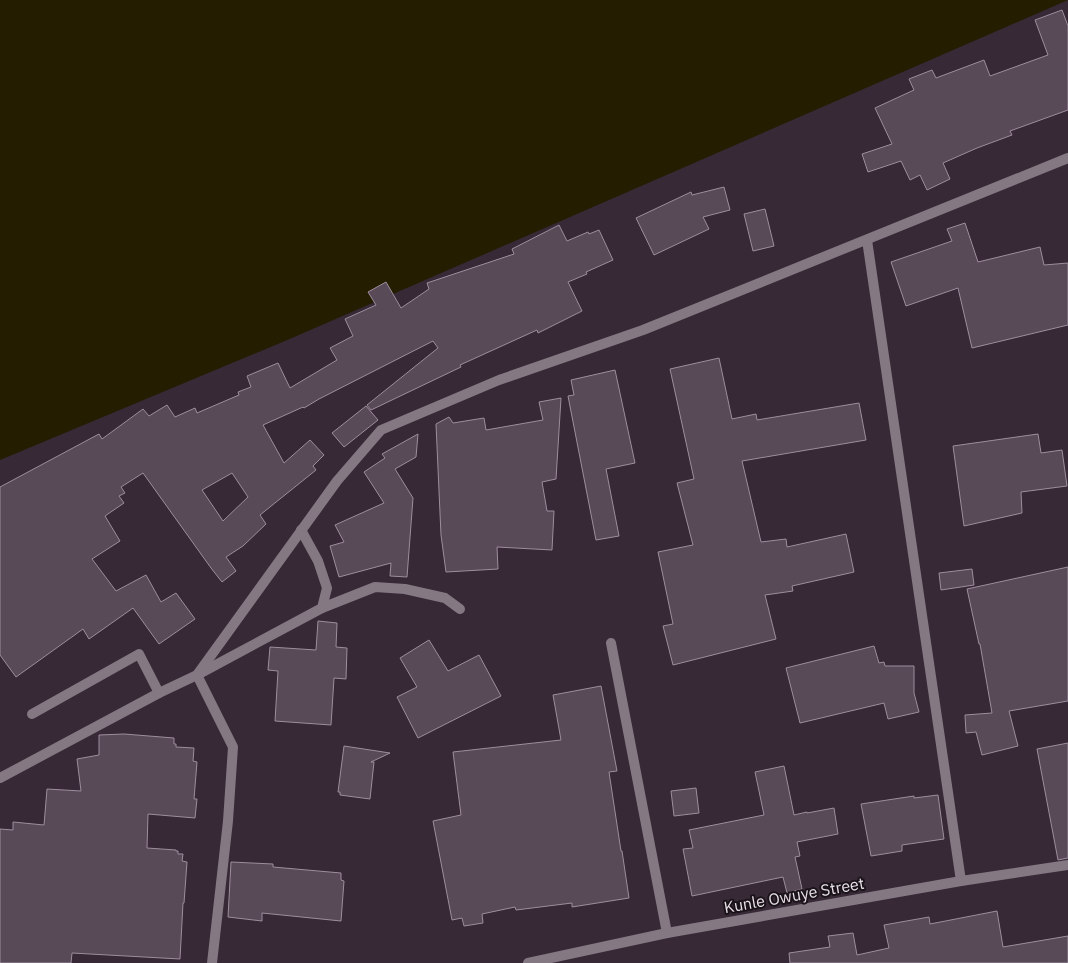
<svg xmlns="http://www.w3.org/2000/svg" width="1068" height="963" font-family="'IBM Plex Sans',sans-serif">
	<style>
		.water { fill: #251d00 }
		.building { fill: #594a58; stroke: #9f8e9e; fill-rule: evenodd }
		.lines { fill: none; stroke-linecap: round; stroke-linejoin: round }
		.lane { stroke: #847883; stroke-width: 10 }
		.street { stroke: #847883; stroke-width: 10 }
		.labels { text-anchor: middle; stroke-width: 4; stroke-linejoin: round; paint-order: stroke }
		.street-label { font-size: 16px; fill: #e9e0e8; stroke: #1a141a }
	</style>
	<rect width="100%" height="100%" fill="#372936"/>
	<polygon class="water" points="0,0 1068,0 292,338 0,460"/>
	<g class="building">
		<polygon points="1062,10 1068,26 1068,110 1010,131 1012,135 977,148 943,163 950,179 927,190 920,175 910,180 901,161 868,172 862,154 892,144 875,108 914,90 909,79 932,70 936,78 984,60 990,76 1048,55 1035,20"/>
		<polygon points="724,187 730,210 703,217 709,229 654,255 636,218 691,192 692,195"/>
		<polygon points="765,209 774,246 753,251 744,214"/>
		<polygon points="965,223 978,262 1040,247 1044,265 1068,263 1068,325 972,348 958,288 906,306 891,262 952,241 947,229"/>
		<path d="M 559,225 L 567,241 L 588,232 L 589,234 L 599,230 L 613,260 L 586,272 L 587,274 L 568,282 L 582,311 L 538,333 L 537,330 L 460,365 L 461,367 L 371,410 L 367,405 L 438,348 L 433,341 L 319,399 L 304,408 L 303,407 L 263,425 L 284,463 L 310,440 L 324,455 L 313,466 L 316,470 L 260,515 L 266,524 L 243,546 L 226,557 L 236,571 L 222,582 L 211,568 L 143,473 L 121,487 L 125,493 L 119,496 L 124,503 L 105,516 L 120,541 L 92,559 L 116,591 L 146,575 L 161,602 L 176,593 L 195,619 L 159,644 L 133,608 L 89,639 L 83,629 L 16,677 L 0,655 L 0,487 L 99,434 L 102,439 L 143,409 L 149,416 L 167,405 L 175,417 L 195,408 L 197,413 L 239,395 L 238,392 L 251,387 L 247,376 L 278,363 L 290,388 L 337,360 L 330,348 L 353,336 L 345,319 L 376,305 L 368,292 L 386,282 L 401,308 L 429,289 L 427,283 L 514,254 L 512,249 ZM 232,473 L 248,497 L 223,521 L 202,490 Z"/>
		<polygon points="719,358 732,419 756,414 757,420 859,403 866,440 742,461 761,542 786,539 787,547 846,534 854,572 792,586 793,591 765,595 776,639 673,665 663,626 673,624 658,552 693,545 677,483 694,479 670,369"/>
		<polygon points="615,370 635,463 606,469 619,536 596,540 568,396 574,395 571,380"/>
		<polygon points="561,398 556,479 542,482 547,511 554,511 552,550 497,547 498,569 446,572 441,535 436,424 449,417 453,423 484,418 486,430 543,420 539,402"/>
		<polygon points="366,406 378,420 344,447 332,433"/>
		<polygon points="418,434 416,457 395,469 413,498 407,577 390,576 391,563 339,577 330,546 344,542 335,525 384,503 364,472 385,458 382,454"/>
		<polygon points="1038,434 1041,453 1062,450 1067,486 1021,492 1022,513 964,526 953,446"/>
		<polygon points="1068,567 1068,701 1009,711 1018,746 982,755 976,732 966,733 965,715 992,713 980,644 979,644 967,589"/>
		<polygon points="972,569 974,585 941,590 939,573"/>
		<polygon points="318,621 337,623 336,647 347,648 346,679 334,678 331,725 275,721 278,671 268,670 270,647 316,650"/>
		<polygon points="429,640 448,671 479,655 501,696 418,738 397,697 417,687 400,658"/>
		<polygon points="874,646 879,663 884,662 885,666 914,666 914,693 919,712 888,719 884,703 800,723 786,668"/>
		<polygon points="601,686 617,771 609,772 621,851 622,851 629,898 572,907 572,903 516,910 515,907 482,914 483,923 464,926 462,918 452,920 433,821 461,815 453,752 561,740 553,695"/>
		<polygon points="124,734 174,738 174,744 176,744 176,747 194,748 193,761 197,762 194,799 197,799 195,818 148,814 147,848 176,850 176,851 178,851 178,854 183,854 182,861 187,862 184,903 183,903 180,959 72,953 71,963 0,963 0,829 13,830 13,822 44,825 47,789 81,791 77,759 99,755 99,735"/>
		<polygon points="1068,743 1068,858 1058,860 1037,749"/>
		<polygon points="344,746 390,753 371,762 374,762 370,799 340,795 340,792 338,792"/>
		<polygon points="784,766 794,815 807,812 807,813 834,808 838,834 797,842 800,856 795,857 802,889 787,893 783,877 692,896 683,849 693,848 689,830 764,815 755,772"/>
		<polygon points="696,788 699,813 674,816 671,791"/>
		<polygon points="938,795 944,839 902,845 902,851 871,856 861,804 914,796 914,798"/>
		<polygon points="231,862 273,864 273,867 341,873 341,880 344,881 341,921 262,913 262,921 228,917"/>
		<polygon points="997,911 1003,947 1068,936 1068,963 790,963 789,953 830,947 828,936 853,933 857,955 889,948 884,925 929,917 930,924"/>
	</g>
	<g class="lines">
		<g class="lane">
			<polyline points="322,608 375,587 405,589 445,598 460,609"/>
			<polyline points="32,714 139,654 159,693"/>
		</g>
		<g class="street">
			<polyline points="867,240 961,881"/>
			<polyline points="611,643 667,933"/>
			<polyline points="0,778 159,693 197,675 337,481 381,430 499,380 643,330 1068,158"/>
			<polyline points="212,963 228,821 233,747 197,675 322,608 327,588 318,561 301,530"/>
			<polyline points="528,963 667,933 961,881 1068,865"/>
		</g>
	</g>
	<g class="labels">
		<g class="street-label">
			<text transform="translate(794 895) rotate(-10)" y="6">Kunle Owuye Street</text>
		</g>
	</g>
</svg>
